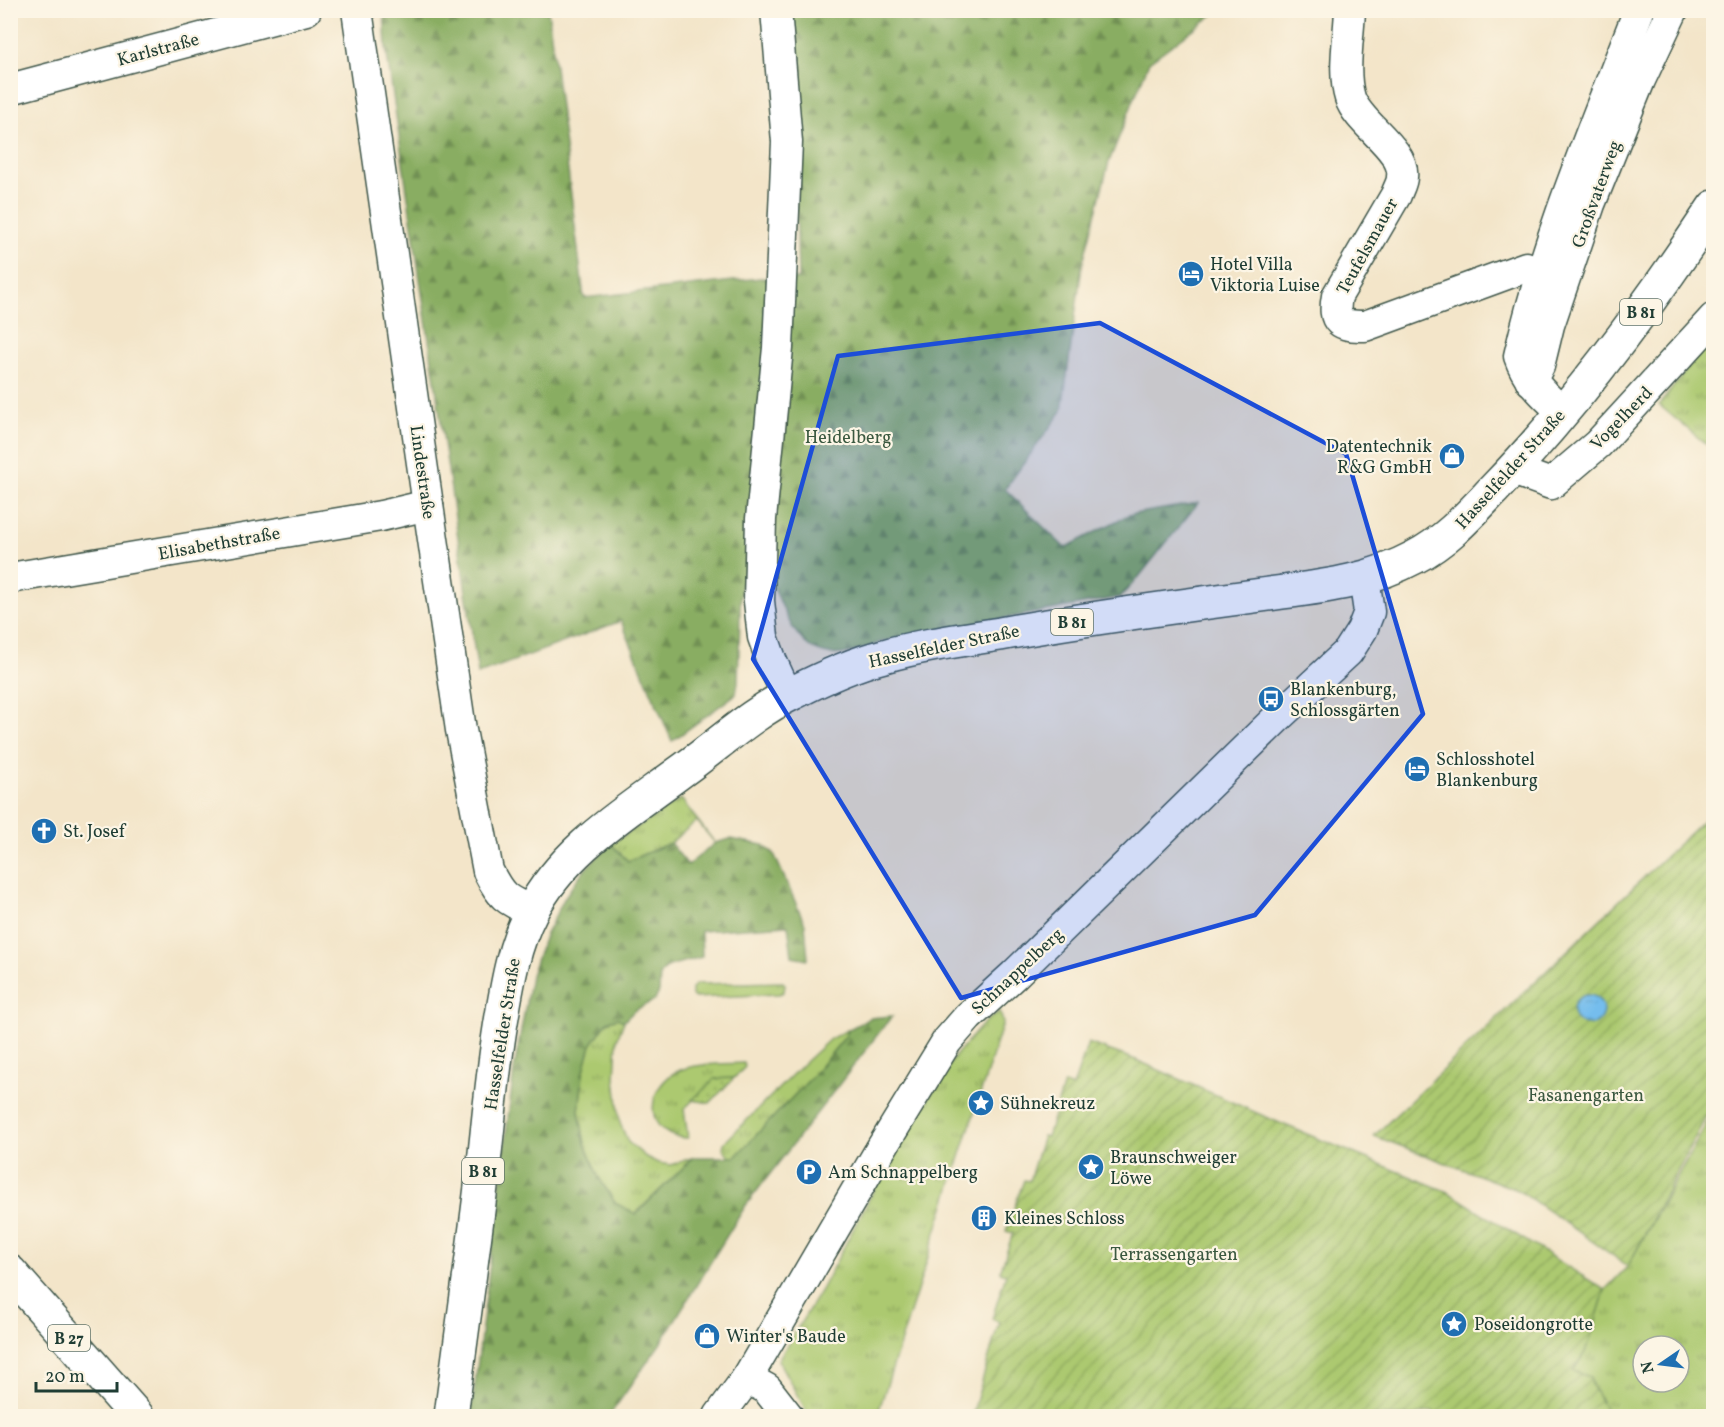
<svg xmlns="http://www.w3.org/2000/svg" width="1724" height="1427" font-family="Vollkorn,serif">
	<style>
		.grass { fill: url(#grass-tufts); stroke: #668352; stroke-width: 1.5; fill-rule: evenodd }
		.forest { fill: url(#forest-firs); stroke: #54754b; stroke-width: 1.5 }
		.park { fill: url(#park-dots); stroke: #668352; stroke-width: 1.5 }
		.garden { fill: url(#garden-furrows); stroke: #668352; stroke-width: 1.5 }
		.water { fill: url(#water-ripples); stroke: #4a7d90; stroke-width: 1.5 }
		.lines { fill: none; stroke-linecap: round; stroke-linejoin: round }
		.street-casing { stroke: #3f564a; stroke-width: 33 }
		.primary-casing { stroke: #3f564a; stroke-width: 36 }
		.street { stroke: #fff; stroke-width: 30 }
		.primary { stroke: #fff; stroke-width: 33 }
		.marked { fill: #1d4ed8; fill-opacity: 0.2; stroke: #1d4ed8; stroke-width: 4.5; stroke-linejoin: round }
		.labels { text-anchor: middle; stroke-width: 4.5; stroke-linejoin: round; paint-order: stroke }
		.shield { fill: #fcf5e5; stroke: #617469; stroke-width: 1.5 }
		.shield-label { font-size: 16px; font-weight: bold; fill: #1f3d34 }
		.street-label { font-size: 18px; fill: #1f3d34; stroke: #fcf5e5 }
		.poi-label { font-size: 18px; fill: #1f3d34; stroke: #fcf5e5; text-anchor: start }
		.park-label { font-size: 18px; fill: #3b5940; stroke: #fcf5e5 }
	</style>
	<defs>
		<pattern id="grass-tufts" width="24" height="20" patternUnits="userSpaceOnUse" patternTransform="scale(1.5)"><rect width="24" height="20" fill="#acc970"/><path d="M3 7l-1-3M5 7V3M7 7l1-3M15 17l-1-3M17 17v-4M19 17l1-3" fill="none" stroke="#8ba45d"/></pattern>
		<pattern id="forest-firs" width="22" height="20" patternUnits="userSpaceOnUse" patternTransform="scale(1.5)"><rect width="22" height="20" fill="#89ad62"/><path d="M5 1l3.5 6h-7zM16 11l3.5 6h-7z" fill="#6f8e52"/></pattern>
		<pattern id="park-dots" width="8" height="8" patternUnits="userSpaceOnUse" patternTransform="scale(1.5)"><rect width="8" height="8" fill="#acc970"/><path d="M2 2h.1M6 6h.1" fill="none" stroke="#8ba45d" stroke-width="1.8" stroke-linecap="round"/></pattern>
		<pattern id="garden-furrows" width="10" height="10" patternUnits="userSpaceOnUse" patternTransform="scale(1.5)"><rect width="10" height="10" fill="#acc970"/><path d="M-1 1l2-2M0 10L10 0M9 11l2-2" fill="none" stroke="#8ba45d"/></pattern>
		<pattern id="water-ripples" width="26" height="14" patternUnits="userSpaceOnUse" patternTransform="scale(1.5)"><rect width="26" height="14" fill="#75bded"/><path d="M2 4q2-2 4 0t4 0M15 11q2-2 4 0t4 0" fill="none" stroke="#5f9bc1"/></pattern>
	</defs>
	<rect width="100%" height="100%" fill="#fcf5e5"/>
	<filter id="ink" filterUnits="userSpaceOnUse"><feTurbulence type="fractalNoise" baseFrequency=".0167" numOctaves="2"/><feDisplacementMap in="SourceGraphic" scale="12" xChannelSelector="R" yChannelSelector="G"/><feConvolveMatrix kernelMatrix="1 2 1 2 8 2 1 2 1" color-interpolation-filters="sRGB"/></filter>
	<filter id="wash" filterUnits="userSpaceOnUse"><feTurbulence type="fractalNoise" baseFrequency=".008" numOctaves="4" result="noise"/><feDisplacementMap in="SourceGraphic" scale="24" xChannelSelector="R" yChannelSelector="G"/><feGaussianBlur stdDeviation="1.35" result="paint"/><feColorMatrix in="noise" values="0 0 0 0 0 0 0 0 0 0 0 0 0 0 0 0 0 1.4 0 .05"/><feComposite in="paint" operator="in"/></filter>
	<g filter="url(#wash)">
		<rect width="100%" height="100%" fill="#f3e5c9"/>
		<g class="grass">
			<polygon points="1713,336 1713,450 1659,405"/>
			<polygon points="681,799 715,843 697,821 670,843 628,861 611,844"/>
			<polygon points="783,982 785,984 784,992 779,994 695,998 692,996 692,989 694,986 697,984"/>
			<polygon points="1000,1011 1003,1023 877,1416 809,1416 778,1360 821,1290 892,1156 955,1056 984,1023"/>
			<polygon points="618,1018 624,1021 617,1040 615,1078 620,1123 628,1142 646,1157 658,1163 671,1165 694,1157 635,1214 615,1203 598,1176 585,1144 579,1111 583,1074 591,1045 607,1022"/>
			<polygon points="849,1029 845,1037 810,1079 735,1157 729,1157 723,1148 724,1143 804,1063 830,1039"/>
			<path d="M 744,1063 L 745,1067 L 734,1078 L 715,1079 L 684,1109 L 688,1138 C 646,1138 643,1093 674,1073 C 691,1063 724,1064 744,1063 Z"/>
			<path d="M 1713,1112 L 1713,1416 L 1609,1416 L 1592,1385 L 1590,1377 L 1573,1371 L 1587,1349 L 1605,1290 L 1628,1266 ZM 1643,1346 L 1679,1346 L 1679,1382 L 1643,1382 Z"/>
		</g>
		<g class="forest">
			<path d="M 384,11 L 548,11 L 584,298 L 760,278 L 798,279 L 792,11 L 1218,11 L 1149,62 L 1109,162 L 1082,266 L 1062,411 L 1005,489 L 1065,548 L 1128,515 L 1198,503 L 1138,578 L 1120,597 L 884,641 C 873,645 861,650 849,653 C 800,663 788,619 772,583 L 741,583 L 738,682 L 736,694 L 672,741 L 621,621 L 478,674 L 386,48 Z"/>
			<polygon points="730,839 763,845 774,854 805,924 808,959 792,956 788,925 701,931 702,957 669,966 660,974 659,992 655,1000 635,1010 624,1021 617,1018 607,1022 591,1045 583,1074 579,1111 585,1144 598,1176 615,1203 636,1214 694,1157 735,1157 810,1079 845,1037 849,1029 870,1018 892,1016 746,1205 660,1344 609,1416 471,1416 514,1070 531,975 545,936 565,897 583,871 611,844 628,861 670,843 688,865 715,843"/>
		</g>
		<polygon class="park" points="734,1078 710,1103 692,1100 715,1079"/>
		<g class="garden">
			<polygon points="1713,811 1713,1103 1628,1266 1518,1190 1374,1136"/>
			<polygon points="1088,1043 1136,1060 1275,1121 1448,1192 1605,1290 1587,1349 1573,1371 1590,1377 1592,1385 1609,1416 1435,1416 1433,1411 1413,1416 972,1416 999,1322 992,1319 1006,1274 1000,1272 1013,1233 1006,1231 1024,1180 1029,1181 1043,1136 1047,1137 1064,1084 1073,1087"/>
		</g>
		<circle class="water" cx="1588" cy="1010" r="15"/>
	</g>
	<g filter="url(#ink)">
		<g class="lines">
			<defs>
				<g id="street">
					<path d="M 357,10 L 428,505 L 461,730 L 488,871 C 501,897 505,899 531,911"/>
					<polyline points="776,10 787,142 778,348 761,519 759,601 763,637 772,662 787,695"/>
					<path d="M 1350,10 C 1349,37 1342,73 1350,98 C 1358,124 1406,149 1402,177 C 1402,183 1398,189 1396,195 L 1337,296 C 1332,323 1340,326 1365,326 L 1526,267 L 1542,274"/>
					<polyline points="10,89 306,10"/>
					<polyline points="1531,381 1539,366 1549,325 1590,204 1640,80 1673,10"/>
					<path d="M 1562,412 C 1544,394 1528,382 1519,356 C 1546,237 1595,124 1639,10"/>
					<polyline points="1513,470 1551,484 1598,444 1714,318"/>
					<polyline points="10,578 381,516 428,505"/>
					<polyline points="747,1378 767,1389 788,1416"/>
					<polyline points="719,1416 747,1378 879,1152 947,1041 968,1017 1014,975 1276,719 1348,652 1362,630 1369,612 1364,578"/>
				</g>
				<g id="primary">
					<polyline points="10,1272 137,1416"/>
					<path d="M 451,1416 C 462,1329 475,1241 485,1153 C 490,1107 494,1061 502,1016 C 508,980 514,945 531,912 C 564,849 625,813 680,772 C 717,746 752,713 793,693 C 822,678 852,664 884,656 C 922,645 961,640 1000,634 C 1065,622 1130,613 1195,604 C 1224,600 1253,596 1283,592 C 1330,586 1372,580 1415,557 C 1448,540 1471,513 1496,487 C 1578,402 1649,305 1714,207"/>
				</g>
			</defs>
			<use href="#street" class="street-casing"/>
			<use href="#primary" class="primary-casing"/>
			<use href="#street" class="street"/>
			<use href="#primary" class="primary"/>
		</g>
	</g>
	<path class="marked" d="M 1100,323 L 1346,454 L 1423,714 L 1255,915 L 961,998 L 753,659 L 838,356 Z"/>
	<defs>
		<symbol id="hotel-disc" viewBox="-11 -11 22 22"><circle r="9.5" fill="#1f6fb2" stroke="#fcf5e5"/><path d="M-6-4.5h1.5V1H6V5H4.5V3h-9V5H-6ZM-4 0a1.8 1.8 0 1 1 3.6 0ZM.5 0V-2.5h3Q6-2.5 6 0Z" fill="#fff"/></symbol>
		<symbol id="shop-disc" viewBox="-11 -11 22 22"><circle r="9.5" fill="#1f6fb2" stroke="#fcf5e5"/><path d="M-5-2.5h2.3a2.7 3.5 0 0 1 5.4 0H5L5.5 6h-11ZM-1.5-2.5h3a1.5 2.3 0 0 0-3 0Z" fill="#fff"/></symbol>
		<symbol id="bus-disc" viewBox="-11 -11 22 22"><circle r="9.5" fill="#1f6fb2" stroke="#fcf5e5"/><path d="M-5-6H5V4H4V6H2V4H-2V6H-4V4H-5ZM-3.5-4V0h7V-4ZM-3.5 1.2v1.5H-2V1.2ZM2 1.2v1.5H3.5V1.2Z" fill="#fff"/></symbol>
		<symbol id="church-disc" viewBox="-11 -11 22 22"><circle r="9.5" fill="#1f6fb2" stroke="#fcf5e5"/><path d="M-1.2-6h2.4v3.5h3.3v2.4h-3.3V6h-2.4V-.1h-3.3v-2.4h3.3Z" fill="#fff"/></symbol>
		<symbol id="sight-disc" viewBox="-11 -11 22 22"><circle r="9.5" fill="#1f6fb2" stroke="#fcf5e5"/><path d="M0-6L1.8-2.2L6-1.7L2.9 1.2L3.7 5.4L0 3.3L-3.7 5.4L-2.9 1.2L-6-1.7L-1.8-2.2Z" fill="#fff"/></symbol>
		<symbol id="parking-disc" viewBox="-11 -11 22 22"><circle r="9.5" fill="#1f6fb2" stroke="#fcf5e5"/><path d="M-3.5-5.5H1a3.5 3.5 0 0 1 0 7H-1V5.5H-3.5ZM-1-3.4V-.6H.8a1.4 1.4 0 0 0 0-2.8Z" fill="#fff"/></symbol>
		<symbol id="building-disc" viewBox="-11 -11 22 22"><circle r="9.5" fill="#1f6fb2" stroke="#fcf5e5"/><path d="M-4-6H4V6H1V3H-1V6H-4ZM-2.5-4.3h1.7v1.8h-1.7ZM.8-4.3h1.7v1.8H.8ZM-2.5-1h1.7V.8h-1.7ZM.8-1h1.7V.8H.8Z" fill="#fff"/></symbol>
	</defs>
	<g fill-rule="evenodd">
		<use href="#hotel-disc" x="1176" y="259" width="30" height="30"/>
		<use href="#shop-disc" x="1437" y="441" width="30" height="30"/>
		<use href="#bus-disc" x="1256" y="684" width="30" height="30"/>
		<use href="#hotel-disc" x="1402" y="754" width="30" height="30"/>
		<use href="#church-disc" x="29" y="816" width="30" height="30"/>
		<use href="#sight-disc" x="966" y="1088" width="30" height="30"/>
		<use href="#sight-disc" x="1076" y="1152" width="30" height="30"/>
		<use href="#parking-disc" x="794" y="1157" width="30" height="30"/>
		<use href="#building-disc" x="969" y="1203" width="30" height="30"/>
		<use href="#sight-disc" x="1439" y="1309" width="30" height="30"/>
		<use href="#shop-disc" x="692" y="1321" width="30" height="30"/>
	</g>
	<g class="labels">
		<g class="shield">
			<rect x="1620" y="299" width="42" height="26" rx="4.5"/>
			<rect x="1051" y="609" width="42" height="26" rx="4.5"/>
			<rect x="462" y="1158" width="42" height="26" rx="4.5"/>
			<rect x="48" y="1325" width="42" height="26" rx="4.5"/>
		</g>
		<g class="shield-label">
			<text x="1641" y="318">B 81</text>
			<text x="1072" y="628">B 81</text>
			<text x="483" y="1177">B 81</text>
			<text x="69" y="1344">B 27</text>
		</g>
		<g class="street-label">
			<text transform="translate(158 49) rotate(-15)" y="6">Karlstraße</text>
			<text transform="translate(1596 194) rotate(-70)" y="6">Großvaterweg</text>
			<text transform="translate(1367 246) rotate(-61)" y="6">Teufelsmauer</text>
			<text transform="translate(1621 418) rotate(-46)" y="6">Vogelherd</text>
			<text transform="translate(1510 469) rotate(-48)" y="6">Hasselfelder Straße</text>
			<text transform="translate(423 472) rotate(82)" y="6">Lindestraße</text>
			<text transform="translate(219 543) rotate(-10)" y="6">Elisabethstraße</text>
			<text transform="translate(944 646) rotate(-12)" y="6">Hasselfelder Straße</text>
			<text transform="translate(1017 971) rotate(-43)" y="6">Schnappelberg</text>
			<text transform="translate(502 1034) rotate(-81)" y="6">Hasselfelder Straße</text>
		</g>
		<g class="poi-label">
			<text x="1210" y="270">Hotel Villa<tspan x="1210" dy="21">Viktoria Luise</tspan></text>
			<text x="1432" y="452" text-anchor="end">Datentechnik<tspan x="1432" dy="21">R&amp;G GmbH</tspan></text>
			<text x="1290" y="695">Blankenburg,<tspan x="1290" dy="21">Schlossgärten</tspan></text>
			<text x="1436" y="765">Schlosshotel<tspan x="1436" dy="21">Blankenburg</tspan></text>
			<text x="63" y="837">St. Josef</text>
			<text x="1000" y="1109">Sühnekreuz</text>
			<text x="1110" y="1163">Braunschweiger<tspan x="1110" dy="21">Löwe</tspan></text>
			<text x="828" y="1178">Am Schnappelberg</text>
			<text x="1004" y="1224">Kleines Schloss</text>
			<text x="1474" y="1330">Poseidongrotte</text>
			<text x="726" y="1342">Winter's Baude</text>
		</g>
		<g class="park-label">
			<text x="848" y="443">Heidelberg</text>
			<text x="1586" y="1101">Fasanengarten</text>
			<text x="1174" y="1260">Terrassengarten</text>
		</g>
	</g>
	<rect width="1724" height="1427" fill="none" stroke="#fcf5e5" stroke-width="36"/>
	<g transform="translate(1661 1364) rotate(256)"><circle r="28" fill="#fcf5e5" stroke="#a4ab9e" stroke-width="1.5"/>
	<path d="M0-4.5L10 22L0 15L-10 22Z" fill="#1f6fb2"/>
	<text y="-9" font-size="16" font-weight="bold" text-anchor="middle" fill="#1f3d34">N</text>
	</g>
	<path d="M36 1382v9h81v-9" fill="none" stroke="#1f3d34" stroke-width="3"/>
	<text x="45" y="1382" font-size="18" fill="#1f3d34" stroke="#fcf5e5" stroke-width="4.5" paint-order="stroke">20 m</text>
</svg>
